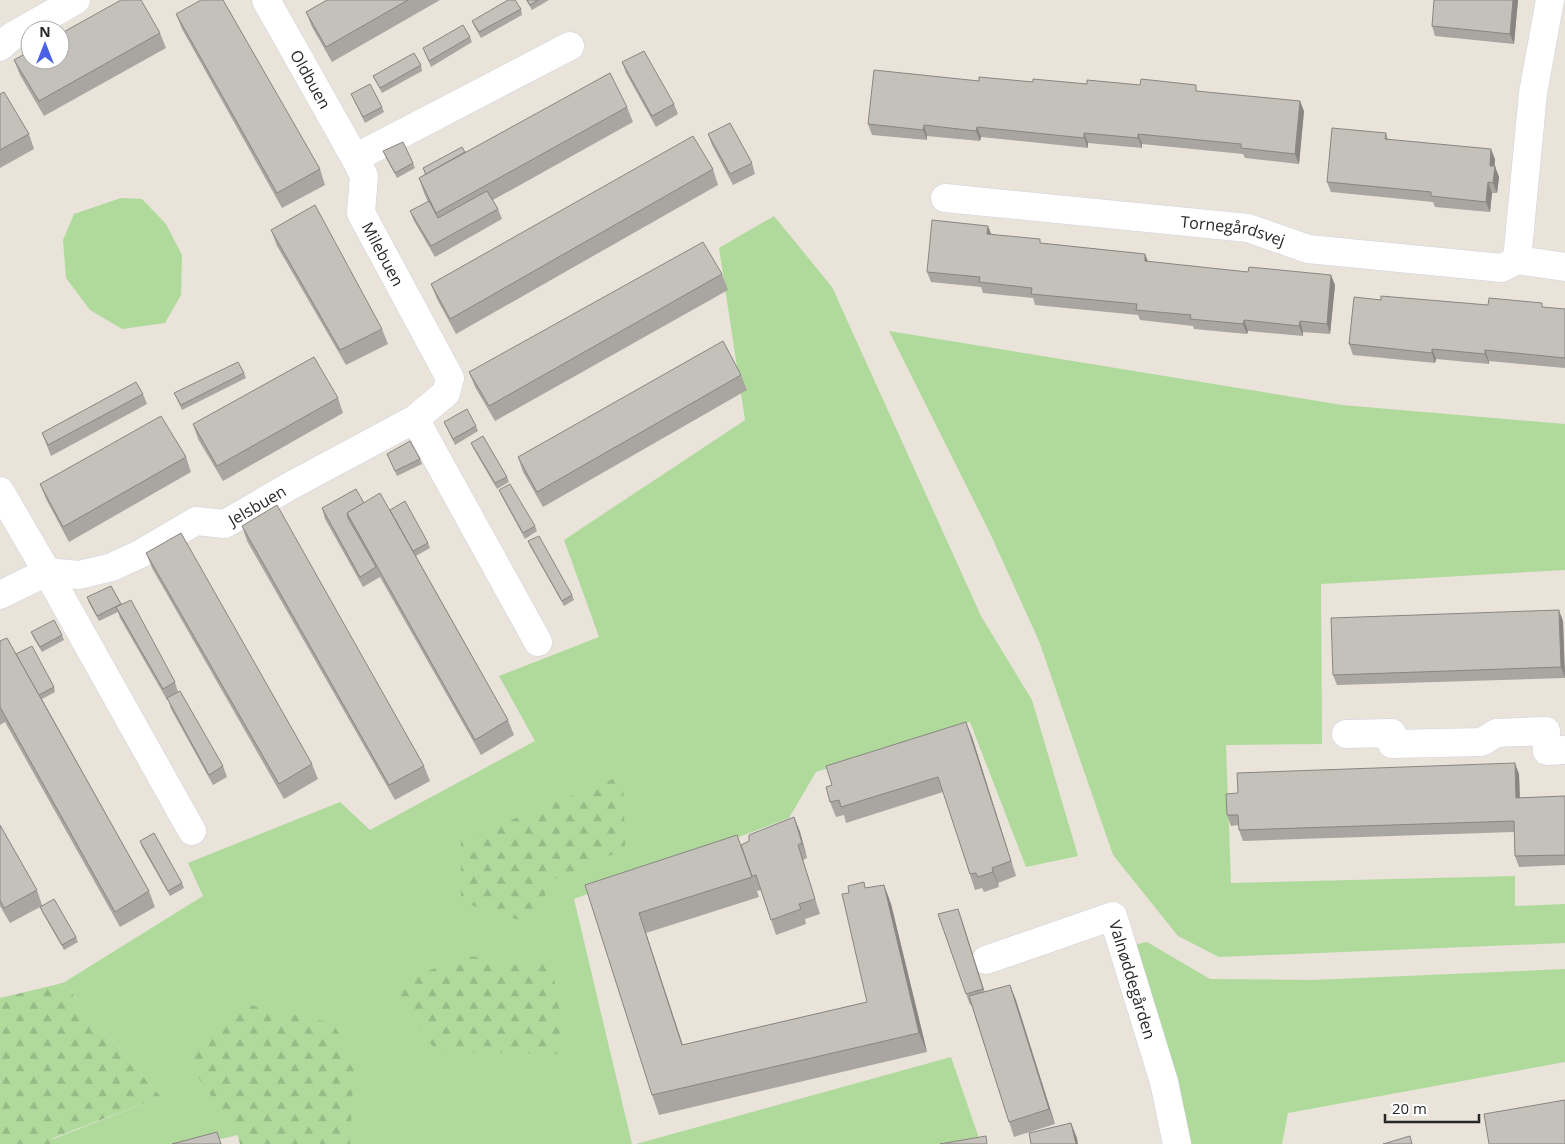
<svg xmlns="http://www.w3.org/2000/svg" width="1565" height="1144" font-family="'Open Sans',sans-serif">
	<style>
		.grass { fill: #afda9c }
		.forest { fill: url(#forest-firs) }
		.lines { fill: none; stroke-linecap: round; stroke-linejoin: round }
		.minor-casing { stroke: #d0d2df; stroke-width: 29 }
		.minor { stroke: #fff; stroke-width: 28 }
		.wall { fill: #a9a5a0 }
		.shaded-wall { fill: #898682 }
		.building { fill: #c4c0ba; stroke: #898682 }
		.labels { text-anchor: middle; stroke-width: 4.5; stroke-linejoin: round; paint-order: stroke }
		.street-label { font-size: 16px; fill: #272727; stroke: #fff }
	</style>
	<defs>
		<pattern id="forest-firs" width="22" height="20" patternUnits="userSpaceOnUse" patternTransform="scale(1.25)"><rect width="22" height="20" fill="#afda9c"/><path d="M5 1l3.5 6h-7zM16 11l3.5 6h-7z" fill="#97bb86"/></pattern>
	</defs>
	<rect width="100%" height="100%" fill="#e9e3da"/>
	<g class="grass">
		<polygon points="121,198 142,199 166,224 182,255 181,295 165,323 122,329 90,310 66,278 63,240 74,214"/>
		<polygon points="774,216 832,287 981,616 1032,700 1078,856 1026,867 970,722 816,772 789,818 574,899 632,1144 240,1144 238,1135 198,1144 53,1144 53,1139 161,1097 63,983 203,896 188,863 340,802 370,830 535,741 499,676 599,637 564,540 745,420 719,248"/>
		<polygon points="889,331 1342,405 1565,424 1565,570 1321,584 1322,744 1226,745 1231,883 1515,876 1515,906 1565,904 1565,943 1219,957 1178,936 1113,855 1039,641 989,531"/>
		<polygon points="1147,942 1210,979 1313,980 1565,969 1565,1062 1288,1113 1282,1144 1168,1144 1125,947"/>
		<polygon points="951,1057 981,1144 636,1144"/>
	</g>
	<g class="forest">
		<polygon points="623,775 625,849 552,880 532,924 461,902 461,840"/>
		<polygon points="467,956 552,964 566,1054 437,1052 389,986"/>
		<polygon points="63,983 161,1097 53,1138 53,1144 0,1144 0,998"/>
		<polygon points="251,1005 333,1023 354,1062 350,1144 240,1144 238,1135 182,1054"/>
	</g>
	<g class="lines">
		<defs>
			<g id="minor">
				<path id="s1" d="M 266,0 L 355,158"/>
				<polyline points="1550,0 1533,93 1517,260 1565,267"/>
				<polyline points="0,47 11,37 76,0"/>
				<path id="s2" d="M 945,198 L 1248,228 L 1308,249 L 1502,268 L 1517,260"/>
				<polyline points="415,419 446,393 450,378 361,213 364,176 355,158 570,46"/>
				<polyline points="0,491 47,572 0,595"/>
				<polyline points="1346,734 1392,733 1392,744 1482,742 1496,733 1546,731 1547,751 1565,750"/>
				<path id="s3" d="M 192,831 L 47,572 L 79,575 L 112,567 L 140,554 L 196,521 L 225,524 L 290,486 L 415,419 L 538,642"/>
				<path id="s4" d="M 986,960 L 1113,916 L 1164,1082 L 1177,1144"/>
			</g>
		</defs>
		<use href="#minor" class="minor-casing"/>
		<use href="#minor" class="minor"/>
	</g>
	<g class="wall">
		<polygon points="327,0 440,0 332,62 312,27 306,12"/>
		<polygon points="526,0 549,0 532,10"/>
		<polygon points="1518,0 1514,44 1435,36 1432,26"/>
		<polygon points="521,9 522,15 481,38 474,26 472,21"/>
		<polygon points="176,14 320,169 325,185 282,208 182,29"/>
		<polygon points="160,33 166,48 44,116 20,75 14,60"/>
		<polygon points="470,37 472,42 431,67 423,48"/>
		<polygon points="622,62 674,104 678,114 656,127 626,73"/>
		<polygon points="421,65 422,71 382,93 373,76"/>
		<polygon points="979,81 1087,84 1198,91 1304,111 1299,164 1245,158 1243,154 1142,144 1142,148 1088,143 1088,148 981,137 980,141 927,136 927,140 872,135 868,124"/>
		<polygon points="0,94 29,134 34,149 0,168"/>
		<polygon points="351,94 382,107 384,112 365,123"/>
		<polygon points="627,107 633,122 493,200 498,209 502,219 435,257 414,221 410,211 428,202 424,193 419,178 425,174 423,168 465,152"/>
		<polygon points="1386,133 1388,139 1495,159 1494,166 1499,177 1497,193 1492,193 1490,212 1435,207 1433,202 1331,192 1327,182"/>
		<polygon points="708,134 752,163 755,174 733,185 712,145"/>
		<polygon points="383,151 413,163 415,168 397,178 385,156"/>
		<polygon points="713,169 718,185 456,334 437,299 431,284"/>
		<polygon points="271,230 382,329 388,344 346,365 277,246"/>
		<polygon points="991,234 1042,243 1145,254 1148,262 1335,285 1330,334 1303,332 1303,336 1248,331 1247,334 1194,329 1193,326 1140,320 1138,315 1035,305 1033,298 983,293 981,287 931,282 927,272"/>
		<polygon points="722,274 728,290 495,421 475,387 469,372"/>
		<polygon points="1381,300 1488,305 1544,307 1565,309 1565,368 1489,361 1489,364 1436,359 1435,363 1353,355 1349,344"/>
		<polygon points="244,373 246,378 182,410 174,393"/>
		<polygon points="741,375 747,390 543,507 523,472 518,457"/>
		<polygon points="143,394 147,404 51,456 42,433"/>
		<polygon points="338,398 343,413 223,481 198,439 193,424"/>
		<polygon points="444,422 476,426 478,431 455,445"/>
		<polygon points="471,443 507,477 509,482 497,489 473,448"/>
		<polygon points="387,454 420,459 422,464 397,476"/>
		<polygon points="186,457 191,472 69,542 46,499 40,484"/>
		<polygon points="499,490 535,526 537,531 525,539 501,495"/>
		<polygon points="364,503 390,510 428,543 430,548 416,556 508,720 514,735 481,755 380,577 363,587 325,519 322,508"/>
		<polygon points="242,526 424,766 430,781 395,800 247,541"/>
		<polygon points="528,541 572,595 574,600 564,606 530,546"/>
		<polygon points="146,553 312,764 318,779 284,799 152,568"/>
		<polygon points="111,586 122,605 175,682 178,692 223,766 227,777 213,785 171,709 168,699 167,700 120,618 118,612 99,621 89,603 87,597"/>
		<polygon points="1563,621 1565,678 1337,685 1333,675"/>
		<polygon points="31,632 62,635 64,640 42,652 33,637"/>
		<polygon points="0,641 16,654 54,687 55,692 42,699 149,891 155,907 120,927 5,722 0,725"/>
		<polygon points="972,737 1016,876 998,883 999,887 984,892 982,888 975,890 943,792 846,823 844,815 836,817 830,802"/>
		<polygon points="1519,774 1520,798 1565,796 1565,865 1519,867 1515,856 1514,832 1243,841 1239,830 1239,825 1231,826 1227,815"/>
		<polygon points="794,817 800,832 807,858 803,860 820,914 805,919 806,924 776,935 761,890 757,891 745,856 759,897 646,933 683,1045 867,1002 866,888 884,885 891,904 927,1052 659,1115 652,1095 585,885 741,845 749,841"/>
		<polygon points="0,825 37,890 42,905 76,937 78,942 64,950 42,912 40,907 42,906 10,923 0,906"/>
		<polygon points="140,841 182,883 184,888 170,896 142,847"/>
		<polygon points="958,909 984,992 1010,985 1055,1124 1014,1137 971,1004 970,1005 938,914"/>
	</g>
	<g class="shaded-wall">
		<polygon points="1513,0 1518,0 1514,44 1510,34"/>
		<polygon points="1300,101 1304,111 1299,164 1295,154"/>
		<polygon points="924,125 927,136 927,140 923,130"/>
		<polygon points="977,127 981,137 980,141 976,131"/>
		<polygon points="1084,133 1088,143 1088,148 1084,138"/>
		<polygon points="1138,134 1142,144 1142,148 1138,138"/>
		<polygon points="1491,149 1495,159 1494,176 1490,166"/>
		<polygon points="1495,166 1499,177 1497,193 1493,183"/>
		<polygon points="1488,182 1492,193 1490,212 1486,202"/>
		<polygon points="988,226 992,236 987,234"/>
		<polygon points="1145,254 1149,264 1145,261"/>
		<polygon points="1331,275 1335,285 1330,334 1327,324"/>
		<polygon points="1244,320 1248,331 1247,334 1243,324"/>
		<polygon points="1300,321 1303,332 1303,336 1299,326"/>
		<polygon points="1432,349 1436,359 1435,363 1432,353"/>
		<polygon points="1485,350 1489,361 1489,364 1485,354"/>
		<polygon points="1559,610 1563,621 1565,678 1561,667"/>
		<polygon points="966,722 972,737 1016,876 1011,861"/>
		<polygon points="1515,763 1519,774 1520,808 1516,798"/>
		<polygon points="794,817 800,832 807,858 802,843"/>
		<polygon points="992,868 998,883 999,887 993,872"/>
		<polygon points="884,885 891,904 927,1052 919,1033"/>
		<polygon points="958,909 962,920 987,999 983,989"/>
		<polygon points="639,913 646,933 689,1065 682,1045"/>
		<polygon points="1010,985 1016,1000 1055,1124 1049,1109"/>
		<polygon points="1071,1123 1077,1138 1078,1144 1076,1144"/>
	</g>
	<g class="building">
		<polygon points="121,0 141,0 160,33 39,101 14,60 30,51 30,60 60,60 60,34"/>
		<polygon points="201,0 223,0 320,169 277,193 176,14"/>
		<polygon points="327,0 408,0 326,47 306,12"/>
		<polygon points="508,0 515,0 521,9 479,32 472,21"/>
		<polygon points="527,0 538,0 530,5"/>
		<polygon points="1434,0 1513,0 1510,34 1432,26"/>
		<polygon points="463,25 470,37 429,61 423,48"/>
		<polygon points="644,51 674,104 652,116 622,62"/>
		<polygon points="414,53 421,65 380,88 373,76"/>
		<polygon points="874,70 979,81 979,77 1033,82 1033,79 1087,84 1087,80 1140,85 1141,79 1196,85 1196,91 1300,101 1295,154 1241,148 1241,144 1138,134 1138,138 1084,133 1084,138 977,127 976,131 924,125 923,130 868,124"/>
		<polygon points="610,73 627,107 436,213 419,178"/>
		<polygon points="370,84 382,107 363,117 351,94"/>
		<polygon points="4,92 29,134 0,150 0,94"/>
		<polygon points="730,123 752,163 730,174 708,134"/>
		<polygon points="1332,128 1386,133 1385,139 1491,149 1490,166 1495,166 1493,183 1488,182 1486,202 1431,196 1431,192 1327,182"/>
		<polygon points="693,136 713,169 450,319 431,284"/>
		<polygon points="403,142 413,163 395,173 383,151"/>
		<polygon points="462,147 465,152 426,174 423,168"/>
		<polygon points="487,191 498,209 431,246 410,211 429,201 438,218"/>
		<polygon points="315,205 382,329 340,350 271,230"/>
		<polygon points="932,220 988,226 987,234 1040,239 1040,243 1145,254 1145,261 1248,272 1249,267 1331,275 1327,324 1300,321 1299,326 1244,320 1243,324 1190,319 1191,315 1136,310 1137,304 1031,294 1032,288 979,282 980,277 927,272"/>
		<polygon points="703,242 722,274 489,406 469,372"/>
		<polygon points="1381,296 1488,305 1489,298 1542,303 1542,307 1565,309 1565,358 1485,350 1485,354 1432,349 1432,353 1349,344 1354,297 1381,300"/>
		<polygon points="723,341 741,375 537,492 518,457"/>
		<polygon points="314,357 338,398 217,466 193,424"/>
		<polygon points="238,362 244,373 181,405 174,393"/>
		<polygon points="136,382 143,394 48,445 42,433"/>
		<polygon points="467,409 476,426 453,439 444,422"/>
		<polygon points="161,416 186,457 63,527 40,484"/>
		<polygon points="483,436 507,477 495,483 471,443"/>
		<polygon points="410,441 420,459 395,471 387,454"/>
		<polygon points="510,484 535,526 523,533 499,490"/>
		<polygon points="356,489 364,503 347,513 348,518 376,567 360,577 322,508"/>
		<polygon points="380,493 508,720 475,740 347,513"/>
		<polygon points="405,501 428,543 413,551 390,510"/>
		<polygon points="277,505 424,766 389,785 242,526"/>
		<polygon points="181,533 312,764 279,784 146,553"/>
		<polygon points="539,536 572,595 562,601 528,541"/>
		<polygon points="111,586 121,604 97,616 87,597"/>
		<polygon points="131,600 175,682 163,689 116,607"/>
		<polygon points="1559,610 1561,667 1333,675 1331,618"/>
		<polygon points="54,620 62,635 40,647 31,632"/>
		<polygon points="7,638 149,891 115,912 0,707 0,641"/>
		<polygon points="32,646 54,687 39,695 16,654"/>
		<polygon points="180,691 223,766 209,775 167,698"/>
		<polygon points="966,722 1011,861 992,868 993,872 978,877 976,873 970,874 938,777 841,807 839,800 830,802 826,787 832,785 826,766"/>
		<polygon points="1515,763 1516,798 1565,796 1565,855 1515,856 1514,821 1239,830 1238,815 1227,815 1226,794 1238,793 1237,773"/>
		<polygon points="794,817 802,843 798,845 815,899 799,904 801,909 771,920 756,875 752,876 741,845 749,841 749,835"/>
		<polygon points="0,825 37,890 4,908 0,900"/>
		<polygon points="154,833 182,883 168,891 140,841"/>
		<polygon points="737,835 752,877 639,913 682,1045 867,1002 842,894 849,893 848,886 864,882 865,888 884,885 919,1033 652,1095 585,885"/>
		<polygon points="54,899 76,937 62,945 40,907"/>
		<polygon points="958,909 983,989 966,994 938,914"/>
		<polygon points="1010,985 1049,1109 1009,1122 969,996"/>
		<polygon points="1565,1100 1565,1144 1489,1144 1484,1114"/>
		<polygon points="1071,1123 1076,1144 1031,1144 1029,1133"/>
		<polygon points="217,1132 221,1144 172,1144"/>
		<polygon points="986,1136 987,1144 940,1144"/>
		<polygon points="1410,1136 1412,1144 1383,1144"/>
	</g>
	<g class="labels">
		<g class="street-label">
			<text dy="6" stroke="none"><textPath href="#s1" startOffset="91">Oldbuen</textPath></text>
			<text dy="6" stroke="none"><textPath href="#s2" startOffset="290">Tornegårdsvej</textPath></text>
			<text transform="translate(383 254) rotate(62)" y="6">Milebuen</text>
			<text dy="6" stroke="none"><textPath href="#s3" startOffset="525">Jelsbuen</textPath></text>
			<text dy="6" stroke="none"><textPath href="#s4" startOffset="201">Valnøddegården</textPath></text>
		</g>
	</g>
	<g transform="translate(45 45)"><circle r="24" fill="#ffffff" stroke="#a9a9a9"/>
	<path d="M0-4L9 19L0 12L-9 19Z" fill="#4a61e6"/>
	<text y="-8" font-size="14" font-weight="bold" text-anchor="middle" fill="#272727">N</text>
	</g>
	<path d="M1385 1114v8h94v-8" fill="none" stroke="#272727" stroke-width="2.5"/>
	<text x="1392" y="1114" font-size="15" fill="#272727" stroke="#ffffff" stroke-width="4" paint-order="stroke">20 m</text>
</svg>
